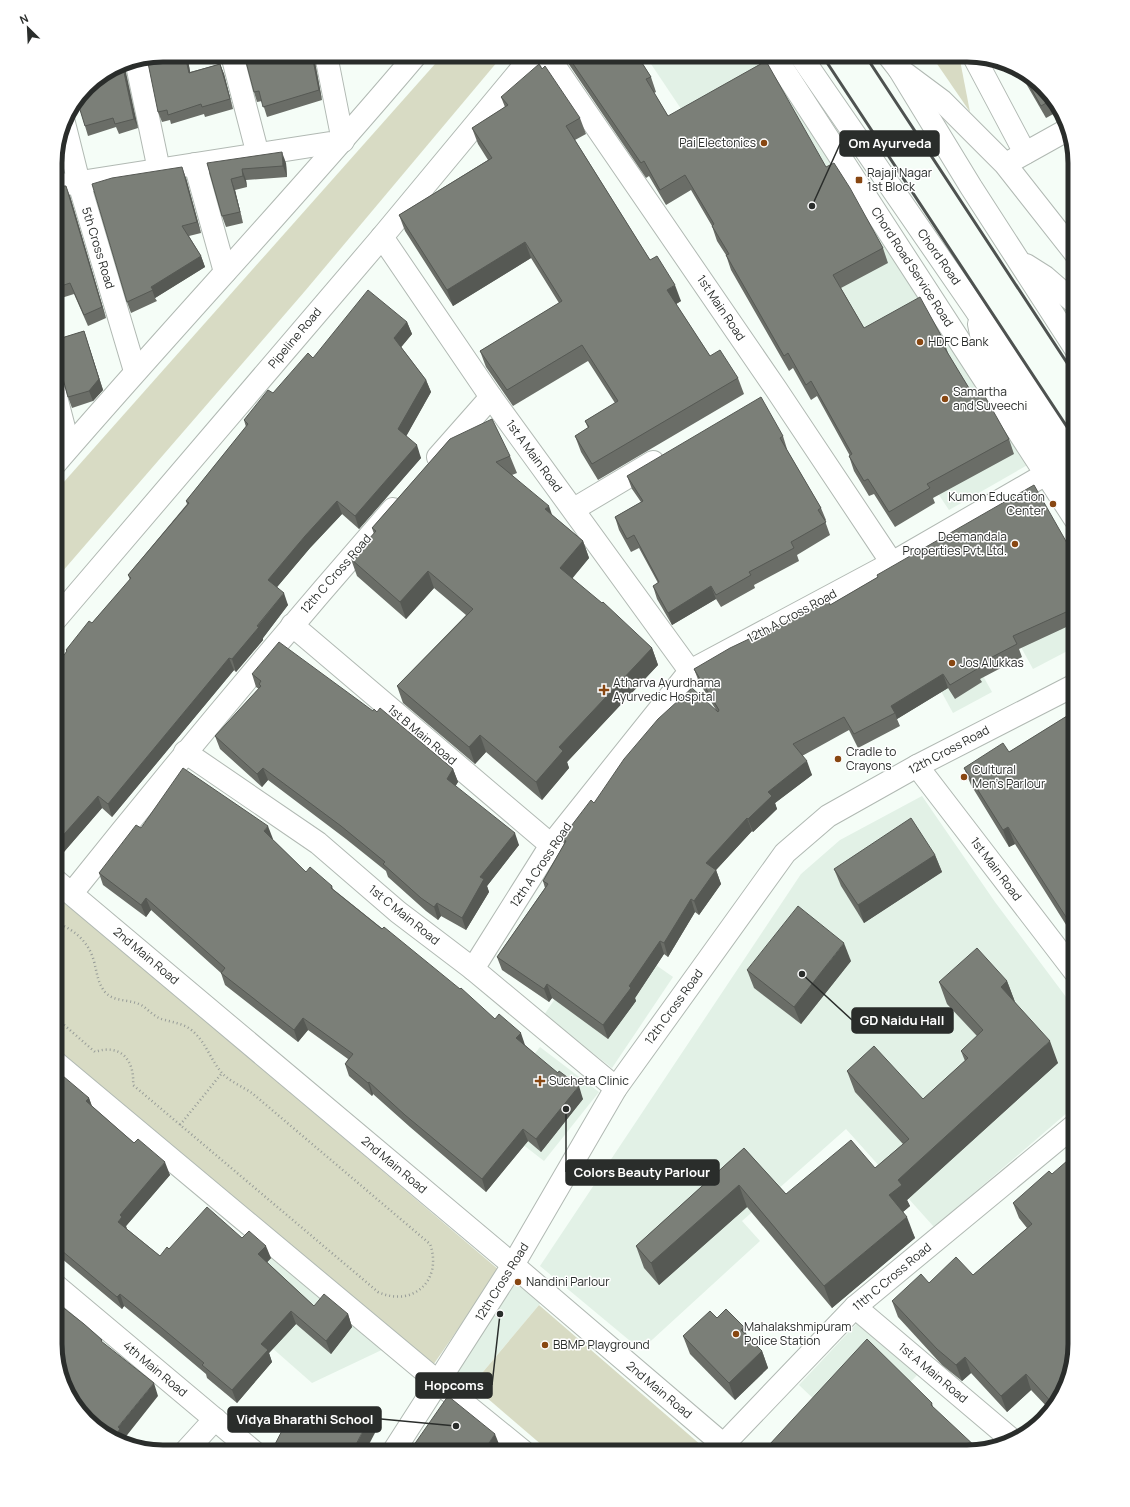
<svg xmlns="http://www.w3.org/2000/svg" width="1130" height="1507" font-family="Manrope,sans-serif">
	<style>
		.built { fill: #e2f1e6 }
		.green { fill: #d8dbc4 }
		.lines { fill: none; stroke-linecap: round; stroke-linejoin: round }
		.minor-casing { stroke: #b1b9b3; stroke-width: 24 }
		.tertiary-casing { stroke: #b1b9b3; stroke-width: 24 }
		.secondary-casing { stroke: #b1b9b3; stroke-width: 24 }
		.primary-casing { stroke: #b1b9b3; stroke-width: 24 }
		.path { stroke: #979c98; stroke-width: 2.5; stroke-dasharray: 1 3; stroke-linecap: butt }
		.minor { stroke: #fff; stroke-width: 22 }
		.tertiary { stroke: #fff; stroke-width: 22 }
		.secondary { stroke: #fff; stroke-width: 22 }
		.primary { stroke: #fff; stroke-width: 22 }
		.rail { stroke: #4e5250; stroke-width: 3 }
		.wall { fill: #6a6d67 }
		.shaded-wall { fill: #565954 }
		.building { fill: #7b7f78; stroke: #565954 }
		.poi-dot { fill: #884712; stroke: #fff; stroke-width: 1.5 }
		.labels { text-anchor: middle; stroke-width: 3; stroke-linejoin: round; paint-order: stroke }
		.poi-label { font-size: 12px; fill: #2a2d2b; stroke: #fff; text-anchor: start }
		.street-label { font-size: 12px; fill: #2a2d2b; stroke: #fff }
		.rim { fill: none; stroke: #2a2d2b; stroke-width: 5 }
		.leader { fill: none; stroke: #2a2d2b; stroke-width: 1.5 }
		.callout-dot { fill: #2a2d2b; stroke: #fff; stroke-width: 1.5 }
		.callout { fill: #2a2d2b; stroke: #2a2d2b; stroke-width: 1.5 }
		.callout-label { font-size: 13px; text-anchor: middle; font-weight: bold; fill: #fff }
	</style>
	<rect width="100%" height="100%" fill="#f5fdf7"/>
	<g class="built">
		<polygon points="645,55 765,55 1031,463 949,510"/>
		<polygon points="1075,548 1075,647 1033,669 992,594"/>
		<polygon points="950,617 992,692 953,713 912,638"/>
		<polygon points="922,796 995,902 1075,1009 1075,1106 934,1227 846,1129 742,1221 760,1241 641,1350 540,1266 801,874 840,840"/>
		<polygon points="603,928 673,977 612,1068 544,1015"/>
		<polygon points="540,1047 599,1092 544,1161 486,1116"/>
		<polygon points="250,1236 388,1347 312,1383 206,1290"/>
		<polygon points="516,1276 544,1299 472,1385 453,1371"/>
		<polygon points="861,1319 919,1373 856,1439 799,1385"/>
	</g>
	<g class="green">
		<polygon points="443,55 503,55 305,291 55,580 55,492"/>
		<polygon points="931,55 959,55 970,112"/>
		<polygon points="55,892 499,1270 431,1368 55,1050"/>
		<polygon points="539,1305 709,1452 550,1452 472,1385"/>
	</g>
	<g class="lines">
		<defs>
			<g id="minor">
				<polyline points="232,55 258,155"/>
				<polyline points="547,55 776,389 892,563"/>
				<polyline points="973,55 1025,153"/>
				<polyline points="136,60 159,170"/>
				<polyline points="64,123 79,183 135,371"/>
				<polyline points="1013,160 1065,131"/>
				<polyline points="195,164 225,272"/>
				<polyline points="55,186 343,141 326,55"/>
				<polyline points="382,237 491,397 690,671"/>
				<polyline points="55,393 69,447"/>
				<polyline points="438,457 491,397"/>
				<polyline points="574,509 653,462"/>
				<polyline points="292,625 551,845"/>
				<polyline points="185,752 318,843 398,912 473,969 616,1088"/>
				<polyline points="917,766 1075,972"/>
				<path d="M 72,893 C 176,763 283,635 393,509"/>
				<polyline points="473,969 551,845 690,671 892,563 1046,474"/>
				<polyline points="55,1062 439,1383 524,1452"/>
				<polyline points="55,1285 254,1452"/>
				<polyline points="855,1307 1011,1439"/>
				<polyline points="723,1445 855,1307 1075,1125"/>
				<polyline points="185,1452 215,1419"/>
			</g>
			<g id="tertiary">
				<polyline points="774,55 1075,519"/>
				<polyline points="899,69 942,101 1005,164 1075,253"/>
				<polyline points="55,880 513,1265 732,1452"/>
				<polyline points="393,1452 513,1265 616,1088 785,853 828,816 917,766 1075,685"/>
			</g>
			<g id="secondary">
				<path d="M 55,464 C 174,326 299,194 416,55"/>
				<polyline points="55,620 382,237 533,55"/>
			</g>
			<g id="primary">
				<polyline points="800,55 975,309 1075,460"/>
				<polyline points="888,55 899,69 971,187 1075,348"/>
				<polyline points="1026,265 1045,277 1075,303"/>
				<polyline points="979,324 984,349 994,374 1075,496"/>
			</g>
		</defs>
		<use href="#minor" class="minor-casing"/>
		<use href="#tertiary" class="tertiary-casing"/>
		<use href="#secondary" class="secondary-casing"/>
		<use href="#primary" class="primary-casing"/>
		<g class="path">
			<polyline points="55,932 62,925"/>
			<path d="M 55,1017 L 95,1052 C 120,1043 135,1060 133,1085 L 378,1292 C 413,1308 443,1280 430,1244 L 252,1093 C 243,1087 229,1081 222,1073 C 209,1058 205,1038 187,1027 C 177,1022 166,1021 159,1018 C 151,1014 146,1007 139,1004 C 127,999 114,1002 105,992 C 97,982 97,971 93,958 C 87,940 73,929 55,922"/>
			<polyline points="180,1125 222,1073"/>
		</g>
		<use href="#minor" class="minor"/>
		<use href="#tertiary" class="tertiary"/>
		<use href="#secondary" class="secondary"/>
		<use href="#primary" class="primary"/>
		<g class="rail">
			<polyline points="822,55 1075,439"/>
			<polyline points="865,55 1075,375"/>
		</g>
	</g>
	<g class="wall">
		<polygon points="163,55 187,55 190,72 220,64 224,74 233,109 205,117 204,114 171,124 170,120 162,122 158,112"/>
		<polygon points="249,55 314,55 314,57 322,100 267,117 262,101 257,102 254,92"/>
		<polygon points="565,55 637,55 651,77 656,92 654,93 668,116 826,167 883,248 888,263 841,288 864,328 944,341 949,356 975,398 1009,439 1014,454 933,498 935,503 895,527 874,494 869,496 854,471 849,456 850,456 817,396 811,400 793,368 789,371 731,270 726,255 717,241 712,226 691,190 666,205 649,176 646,178 568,63"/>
		<polygon points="122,63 138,128 119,134 116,127 88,136 85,126 80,108 70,112 68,112 91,82"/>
		<polygon points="1017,68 1021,70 1057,103 1059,111 1046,118"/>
		<polygon points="501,97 580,118 586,134 575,140 650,260 681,301 676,304 710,356 738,378 744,394 598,480 581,452 575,436 588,428 585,421 615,403 588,361 513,406 486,367 480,351 559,303 531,258 453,306 405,231 399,215 488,160 478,144 472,128 505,107"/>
		<polygon points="1069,141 1075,163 1070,155 1066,143"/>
		<polygon points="207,163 286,163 287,177 246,180 247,187 235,190 243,223 226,227 222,216"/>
		<polygon points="186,178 201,233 189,236 201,256 205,267 155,298 157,301 131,313 127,302"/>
		<polygon points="55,186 70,196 106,318 88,326 74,294 55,300"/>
		<polygon points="407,322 412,334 401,347 426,380 431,392 406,436 421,458 359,529 342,514 310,548 277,587 288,605 263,638 263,640 236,672 234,670 112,817 102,808 63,853 55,847 55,667 67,652 66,650 92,623 130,580 128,575 187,504 186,501 246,427 244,420 273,393 313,358"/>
		<polygon points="84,331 103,390 93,401 72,408 68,397 65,386 64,384 58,381 55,381 55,340"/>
		<polygon points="783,436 787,449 787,450 821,508 826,520 825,521 830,535 797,555 799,561 754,585 755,588 721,607 716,599 672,625 657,599 653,586 658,583 639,548 631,552 619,530 615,517 641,502 632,489 627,476"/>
		<polygon points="450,439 510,456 517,473 512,475 552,515 583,541 589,558 572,578 652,648 658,665 567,762 569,768 542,800 486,752 475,764 403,703 397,686 466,615 434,588 406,619 357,576 351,559 374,534 372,528"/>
		<polygon points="1071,550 1075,556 1075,623 1019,649 1022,657 980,679 982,682 955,699 948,688 897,719 900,726 858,748 849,730 802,756 812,775 775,803 777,809 753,832 752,831 716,870 721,884 699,915 695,912 668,957 664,954 635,998 636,1001 608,1039 552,998 549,1002 502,970 497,957 545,888 543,881 564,844 562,838 594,803 716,710 699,682 694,669 830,605 878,577 877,575"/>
		<polygon points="252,674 373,711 453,769 458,782 455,786 519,845 487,886 489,892 466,930 441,916 438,920 426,911 388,877 386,871 346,839 268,780 262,787 220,749 215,736 259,689 256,687"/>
		<polygon points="1075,711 1075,939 1015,844 1009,847 971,785 964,768 1009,752"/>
		<polygon points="141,828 273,839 272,839 306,872 332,886 333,889 495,1019 525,1045 583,1099 541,1152 528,1141 486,1192 410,1127 373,1094 372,1096 349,1076 345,1064 348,1059 308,1030 298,1042 225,985 221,973 151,910 146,917 103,885 99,873"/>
		<polygon points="935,855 942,872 864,923 841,886 834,869"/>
		<polygon points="851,961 801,1024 754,988 747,970"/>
		<polygon points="1007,981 1015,1002 1058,1063 907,1200 910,1206 903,1212 915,1238 832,1308 747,1207 659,1285 644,1268 636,1246 744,1148 786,1194 875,1168 903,1144 855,1092 847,1071 923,1099 965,1061 961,1051 977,1036 947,1004 939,982"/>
		<polygon points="55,1074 61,1079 89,1098 92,1106 170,1175 126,1226 127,1229 160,1256 169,1249 242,1238 271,1258 267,1262 314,1306 348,1314 352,1327 331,1354 296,1324 269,1353 272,1362 237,1403 207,1378 206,1374 162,1337 124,1306 122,1309 55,1253"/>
		<polygon points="1052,1174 1061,1398 1050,1410 1031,1390 1007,1412 971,1373 962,1381 942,1365 898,1317 892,1301 929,1283 973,1275 1027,1228 1019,1218 1013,1203"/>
		<polygon points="717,1318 747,1335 762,1351 768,1368 735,1400 690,1354 683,1336"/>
		<polygon points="932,1403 933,1407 968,1452 771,1452 769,1445"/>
	</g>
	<g class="shaded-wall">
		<polygon points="185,55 187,55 192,82 189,73"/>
		<polygon points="312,55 314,55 314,57 322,100 319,90"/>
		<polygon points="122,63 124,63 138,128 134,119"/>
		<polygon points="220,64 224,74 233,109 230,99"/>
		<polygon points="282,152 286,163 287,177 283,166"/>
		<polygon points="182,167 186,178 201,233 197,222"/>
		<polygon points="242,169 246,180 247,187 243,176"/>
		<polygon points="231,179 235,190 243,223"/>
		<polygon points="66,186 70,196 106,318 102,307"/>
		<polygon points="525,242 531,258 453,306 447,290"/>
		<polygon points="201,256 205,267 155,298 151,287"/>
		<polygon points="675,285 681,301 673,306 667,290"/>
		<polygon points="407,322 412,334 398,351 394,338"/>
		<polygon points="84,331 103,390 93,401 89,391"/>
		<polygon points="426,380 431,392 403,442 398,429"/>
		<polygon points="417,445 421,458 359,529 355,516"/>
		<polygon points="337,501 342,514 310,548 272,593 268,580 305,536"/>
		<polygon points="549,506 555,523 545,509"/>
		<polygon points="583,541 589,558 567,585 560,568"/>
		<polygon points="428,571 434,588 406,619 400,602"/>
		<polygon points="711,586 716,599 672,625 668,613"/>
		<polygon points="284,593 288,605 263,638 263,640 236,672 232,659"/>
		<polygon points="652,648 658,665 567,762 569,768 542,800 536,782 559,747"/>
		<polygon points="229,658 234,670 112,817 108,804"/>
		<polygon points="943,674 948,688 897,719 895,713 891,706"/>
		<polygon points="480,735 486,752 475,764 469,747"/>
		<polygon points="807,761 812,775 775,803 777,809 753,832 748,819 768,792"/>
		<polygon points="263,768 268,780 262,787 257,774"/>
		<polygon points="453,769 458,782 452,792 447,779"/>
		<polygon points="98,796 102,808 63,853 58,841"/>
		<polygon points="747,818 752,831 716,870 721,884 699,915 694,901 706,863"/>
		<polygon points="268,826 273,839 268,843 264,831"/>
		<polygon points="1008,827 1015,844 1009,847 1003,830"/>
		<polygon points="515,833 519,845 487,886 489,892 466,930 462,918 480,877"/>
		<polygon points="935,855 942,872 864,923 858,905"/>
		<polygon points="146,898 151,910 146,917 141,905"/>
		<polygon points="691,899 695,912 668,957 664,943"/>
		<polygon points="437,903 441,916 438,920 434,907"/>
		<polygon points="660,941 664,954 635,998 636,1001 608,1039 603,1025 629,986"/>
		<polygon points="844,943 851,961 801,1024 794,1007"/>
		<polygon points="1007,981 1015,1002 1001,987"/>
		<polygon points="547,984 552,998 549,1002 544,989"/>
		<polygon points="303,1018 308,1030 298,1042 294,1030"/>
		<polygon points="521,1033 525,1045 521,1051 516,1038"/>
		<polygon points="1050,1041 1058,1063 907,1200 910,1206 897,1217 889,1195 898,1180"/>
		<polygon points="369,1082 373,1094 372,1096 368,1083"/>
		<polygon points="579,1086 583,1099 541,1152 536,1139"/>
		<polygon points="89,1098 93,1110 86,1101"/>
		<polygon points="523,1129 528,1141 486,1192 482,1179"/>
		<polygon points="165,1162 170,1175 126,1226 127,1230 118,1222 120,1215"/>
		<polygon points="739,1185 747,1207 659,1285 651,1263"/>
		<polygon points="907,1217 915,1238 832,1308 824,1286"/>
		<polygon points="266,1246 271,1258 263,1267 258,1254"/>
		<polygon points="120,1294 124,1306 122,1309 117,1297"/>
		<polygon points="291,1311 296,1324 269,1353 272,1362 237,1403 232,1390 261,1344"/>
		<polygon points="348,1314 352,1327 331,1354 326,1341"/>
		<polygon points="744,1327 750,1345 741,1330"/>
		<polygon points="762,1351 768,1368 735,1400 729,1383"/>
		<polygon points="965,1357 971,1373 962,1381 956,1365"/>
		<polygon points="1026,1374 1031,1390 1007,1412 1001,1396"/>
		<polygon points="154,1383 158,1396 124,1439 125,1442 113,1439 118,1427"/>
		<polygon points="1061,1396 1061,1398 1053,1406 1053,1404"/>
		<polygon points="371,1416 376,1431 365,1452 352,1452"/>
		<polygon points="495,1434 501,1449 499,1452 483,1452"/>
	</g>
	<g class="building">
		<polygon points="163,55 185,55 189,73 220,64 230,99 202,107 201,104 168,115 167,110 158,112 147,58"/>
		<polygon points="249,55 312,55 319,90 263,107 259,91 254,92 245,58 250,56"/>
		<polygon points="567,55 637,55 651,77 646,79 668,116 766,61 826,167 834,163 850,188 883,248 833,275 864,328 920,297 944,341 941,342 975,398 983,393 1009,439 927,484 930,488 889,512 868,479 864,481 849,456 852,454 811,381 806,385 788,353 784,356 726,255 729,254 712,226 714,224 685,175 660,190 644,161 641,163"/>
		<polygon points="122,63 134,119 115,124 113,118 85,126 77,100 91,82"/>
		<polygon points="539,64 542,69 545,66 580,118 566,126 650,260 657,256 675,285 667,290 710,356 720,350 738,378 592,464 575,436 589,427 585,421 618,401 582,345 507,390 480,351 562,301 525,242 447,290 399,215 492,158 472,128 508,105 501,97"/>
		<polygon points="1020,69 1021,70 1053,99 1041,106"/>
		<polygon points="1069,141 1073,155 1066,143"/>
		<polygon points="282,152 283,166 242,169 243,176 231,179 240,212 222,216 207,163"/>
		<polygon points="182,167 197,222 182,226 201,256 151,287 153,290 127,302 92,184 112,178"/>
		<polygon points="55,186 66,186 102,307 84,315 70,283 55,288"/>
		<polygon points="368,290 407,322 394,338 426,380 398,429 417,445 355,516 337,501 305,536 268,580 284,593 257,626 259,627 232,659 229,658 108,804 98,796 58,841 55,838 55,667 67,651 66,650 89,621 92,623 131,578 128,575 189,503 186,501 248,424 244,420 268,390 273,393 308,353 313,358"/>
		<polygon points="84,331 99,379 89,391 68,397 63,379 60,373 55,371 55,340"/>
		<polygon points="761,397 783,436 780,438 821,508 818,510 826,522 791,542 794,548 749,572 751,575 716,595 711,586 668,613 653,586 659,582 634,535 627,539 615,517 643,501 627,476"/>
		<polygon points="492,419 510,456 496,462 549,506 545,509 583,541 560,568 602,603 603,602 652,648 559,747 563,751 536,782 480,735 469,747 397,686 473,609 428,571 400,602 351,559 376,531 372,528 450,439"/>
		<polygon points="1034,485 1071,550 1072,550 1075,556 1075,608 1013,636 1017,644 975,666 977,669 950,685 943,674 891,706 895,713 854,734 844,717 793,744 807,761 768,792 772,796 748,819 747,818 706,863 716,870 694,901 691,899 664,943 660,941 629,986 631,988 603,1025 547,984 544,989 497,957 548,884 543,881 566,841 562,838 591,800 594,803 624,759 658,719 692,688 718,712 719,710 694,669 730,648 829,601 830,605 878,577 877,575"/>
		<polygon points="279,642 373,711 374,709 377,712 380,708 453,769 447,779 515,833 480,877 484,879 462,918 437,903 434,907 421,898 383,864 385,862 341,826 263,768 257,774 215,736 261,686 259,684 261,681 252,674"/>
		<polygon points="1075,711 1075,931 1008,827 1003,830 964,768 1003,743 1009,752"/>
		<polygon points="183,768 268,826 264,831 306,872 310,867 332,886 331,888 382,929 384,927 460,989 461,988 495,1019 499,1014 521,1033 516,1038 558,1073 559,1071 579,1086 536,1139 523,1129 482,1179 405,1115 369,1082 368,1083 345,1064 353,1054 303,1018 294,1030 221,973 225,968 146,898 141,905 99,873 136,825 141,828"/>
		<polygon points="911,818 935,855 858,905 834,869"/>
		<polygon points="798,906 844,943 794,1007 747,970"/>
		<polygon points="977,948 1007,981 1001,987 1050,1041 898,1180 902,1185 889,1195 907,1217 824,1286 739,1185 651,1263 636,1246 744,1148 786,1194 851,1140 875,1168 909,1139 847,1071 874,1046 923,1099 968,1058 961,1051 983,1030 939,982"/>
		<polygon points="55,1074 61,1079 63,1076 89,1098 86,1101 134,1143 138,1139 165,1162 120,1215 122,1217 118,1222 160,1256 167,1247 169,1249 207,1207 242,1238 249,1231 266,1246 258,1254 314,1306 324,1294 348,1314 326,1341 291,1311 261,1344 268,1350 232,1390 202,1365 204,1363 157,1324 120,1294 117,1297 55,1245"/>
		<polygon points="1075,1154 1075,1345 1061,1396 1053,1404 1026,1374 1001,1396 965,1357 956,1365 937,1349 892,1301 921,1274 929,1283 956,1257 973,1275 1032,1224 1013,1203 1049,1171 1052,1174"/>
		<polygon points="56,1302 84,1324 102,1340 101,1341 154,1383 118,1427 120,1429 113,1439 109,1438 73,1404 55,1344 55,1303"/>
		<polygon points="726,1309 744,1327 741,1330 762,1351 729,1383 683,1336 710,1311 717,1318"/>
		<polygon points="867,1339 932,1403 931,1405 978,1449 968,1452 776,1452 769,1445"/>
		<polygon points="448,1396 495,1434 483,1452 409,1452"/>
		<polygon points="371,1416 352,1452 271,1452 286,1423"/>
	</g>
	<g class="poi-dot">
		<circle cx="764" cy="143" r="4"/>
		<rect x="855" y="176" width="8" height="8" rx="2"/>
		<circle cx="920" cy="342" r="4"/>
		<circle cx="945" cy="399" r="4"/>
		<circle cx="1053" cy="504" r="4"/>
		<circle cx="1015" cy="544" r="4"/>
		<circle cx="952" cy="663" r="4"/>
		<path d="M602 684h4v4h4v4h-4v4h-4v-4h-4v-4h4z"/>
		<circle cx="838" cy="759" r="4"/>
		<circle cx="964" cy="777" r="4"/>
		<path d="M538 1075h4v4h4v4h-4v4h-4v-4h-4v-4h4z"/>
		<circle cx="518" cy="1282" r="4"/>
		<circle cx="736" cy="1334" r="4"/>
		<circle cx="545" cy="1345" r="4"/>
	</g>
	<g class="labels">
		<g class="poi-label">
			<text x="756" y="147" text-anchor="end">Pai Electonics</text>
			<text x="867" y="177">Rajaji Nagar<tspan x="867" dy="14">1st Block</tspan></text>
			<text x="928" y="346">HDFC Bank</text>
			<text x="953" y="396">Samartha<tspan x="953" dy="14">and Suveechi</tspan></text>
			<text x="1045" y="501" text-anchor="end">Kumon Education<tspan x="1045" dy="14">Center</tspan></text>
			<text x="1007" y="541" text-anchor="end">Deemandala<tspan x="1007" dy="14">Properties Pvt. Ltd.</tspan></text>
			<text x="960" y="667">Jos Alukkas</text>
			<text x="613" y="687">Atharva Ayurdhama<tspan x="613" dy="14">Ayurvedic Hospital</tspan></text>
			<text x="846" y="756">Cradle to<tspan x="846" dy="14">Crayons</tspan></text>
			<text x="972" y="774">Cultural<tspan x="972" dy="14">Men's Parlour</tspan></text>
			<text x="549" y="1085">Sucheta Clinic</text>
			<text x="526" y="1286">Nandini Parlour</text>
			<text x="744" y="1331">Mahalakshmipuram<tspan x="744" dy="14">Police Station</tspan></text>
			<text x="553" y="1349">BBMP Playground</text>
		</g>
		<g class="street-label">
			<text transform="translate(98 248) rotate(73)" y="4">5th Cross Road</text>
			<text transform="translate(939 257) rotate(55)" y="4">Chord Road</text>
			<text transform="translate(912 267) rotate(57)" y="4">Chord Road Service Road</text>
			<text transform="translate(721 308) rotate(56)" y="4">1st Main Road</text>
			<text transform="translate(295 338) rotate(-50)" y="4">Pipeline Road</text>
			<text transform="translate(534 456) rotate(54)" y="4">1st A Main Road</text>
			<text transform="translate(336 574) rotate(-49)" y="4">12th C Cross Road</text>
			<text transform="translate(792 616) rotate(-28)" y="4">12th A Cross Road</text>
			<text transform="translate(422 735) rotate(40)" y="4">1st B Main Road</text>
			<text transform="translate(949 750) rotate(-28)" y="4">12th Cross Road</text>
			<text transform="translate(541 865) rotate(-56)" y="4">12th A Cross Road</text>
			<text transform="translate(996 869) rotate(53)" y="4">1st Main Road</text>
			<text transform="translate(404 915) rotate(39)" y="4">1st C Main Road</text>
			<text transform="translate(146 956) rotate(40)" y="4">2nd Main Road</text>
			<text transform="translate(674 1007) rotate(-54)" y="4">12th Cross Road</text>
			<text transform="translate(394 1165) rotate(40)" y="4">2nd Main Road</text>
			<text transform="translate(892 1277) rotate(-40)" y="4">11th C Cross Road</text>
			<text transform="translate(502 1282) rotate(-58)" y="4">12th Cross Road</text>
			<text transform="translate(155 1369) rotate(40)" y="4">4th Main Road</text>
			<text transform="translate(933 1373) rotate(40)" y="4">1st A Main Road</text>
			<text transform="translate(659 1390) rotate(40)" y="4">2nd Main Road</text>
		</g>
	</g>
	<path d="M0 0H1130V1507H0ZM163 62H967A101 101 0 0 1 1068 163V1344A101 101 0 0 1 967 1445H163A101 101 0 0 1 62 1344V163A101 101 0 0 1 163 62Z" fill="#fff" fill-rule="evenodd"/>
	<path class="rim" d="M163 62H967A101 101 0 0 1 1068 163V1344A101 101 0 0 1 967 1445H163A101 101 0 0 1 62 1344V163A101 101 0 0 1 163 62Z"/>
	<path class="leader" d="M812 206L840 144M802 974L852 1020M566 1109L566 1172M500 1314L492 1385M456 1426L381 1419"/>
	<g class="callout-dot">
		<circle cx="812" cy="206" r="4"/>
		<circle cx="802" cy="974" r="4"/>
		<circle cx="566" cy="1109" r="4"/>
		<circle cx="500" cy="1314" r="4"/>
		<circle cx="456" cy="1426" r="4"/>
	</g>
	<g class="callout">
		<rect x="840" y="131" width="99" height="25" rx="4"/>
		<rect x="852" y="1008" width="101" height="25" rx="4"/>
		<rect x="566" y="1160" width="153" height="25" rx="4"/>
		<rect x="416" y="1373" width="76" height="25" rx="4"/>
		<rect x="228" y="1407" width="153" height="25" rx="4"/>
	</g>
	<g class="callout-label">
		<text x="890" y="148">Om Ayurveda</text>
		<text x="902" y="1025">GD Naidu Hall</text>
		<text x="642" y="1177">Colors Beauty Parlour</text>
		<text x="454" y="1390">Hopcoms</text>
		<text x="305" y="1424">Vidya Bharathi School</text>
	</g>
	<g transform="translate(28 28) rotate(336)" stroke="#ffffff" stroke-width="3" paint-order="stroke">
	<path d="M0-3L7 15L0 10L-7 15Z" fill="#2a2d2b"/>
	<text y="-6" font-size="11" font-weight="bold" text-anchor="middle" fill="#2a2d2b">N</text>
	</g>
</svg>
